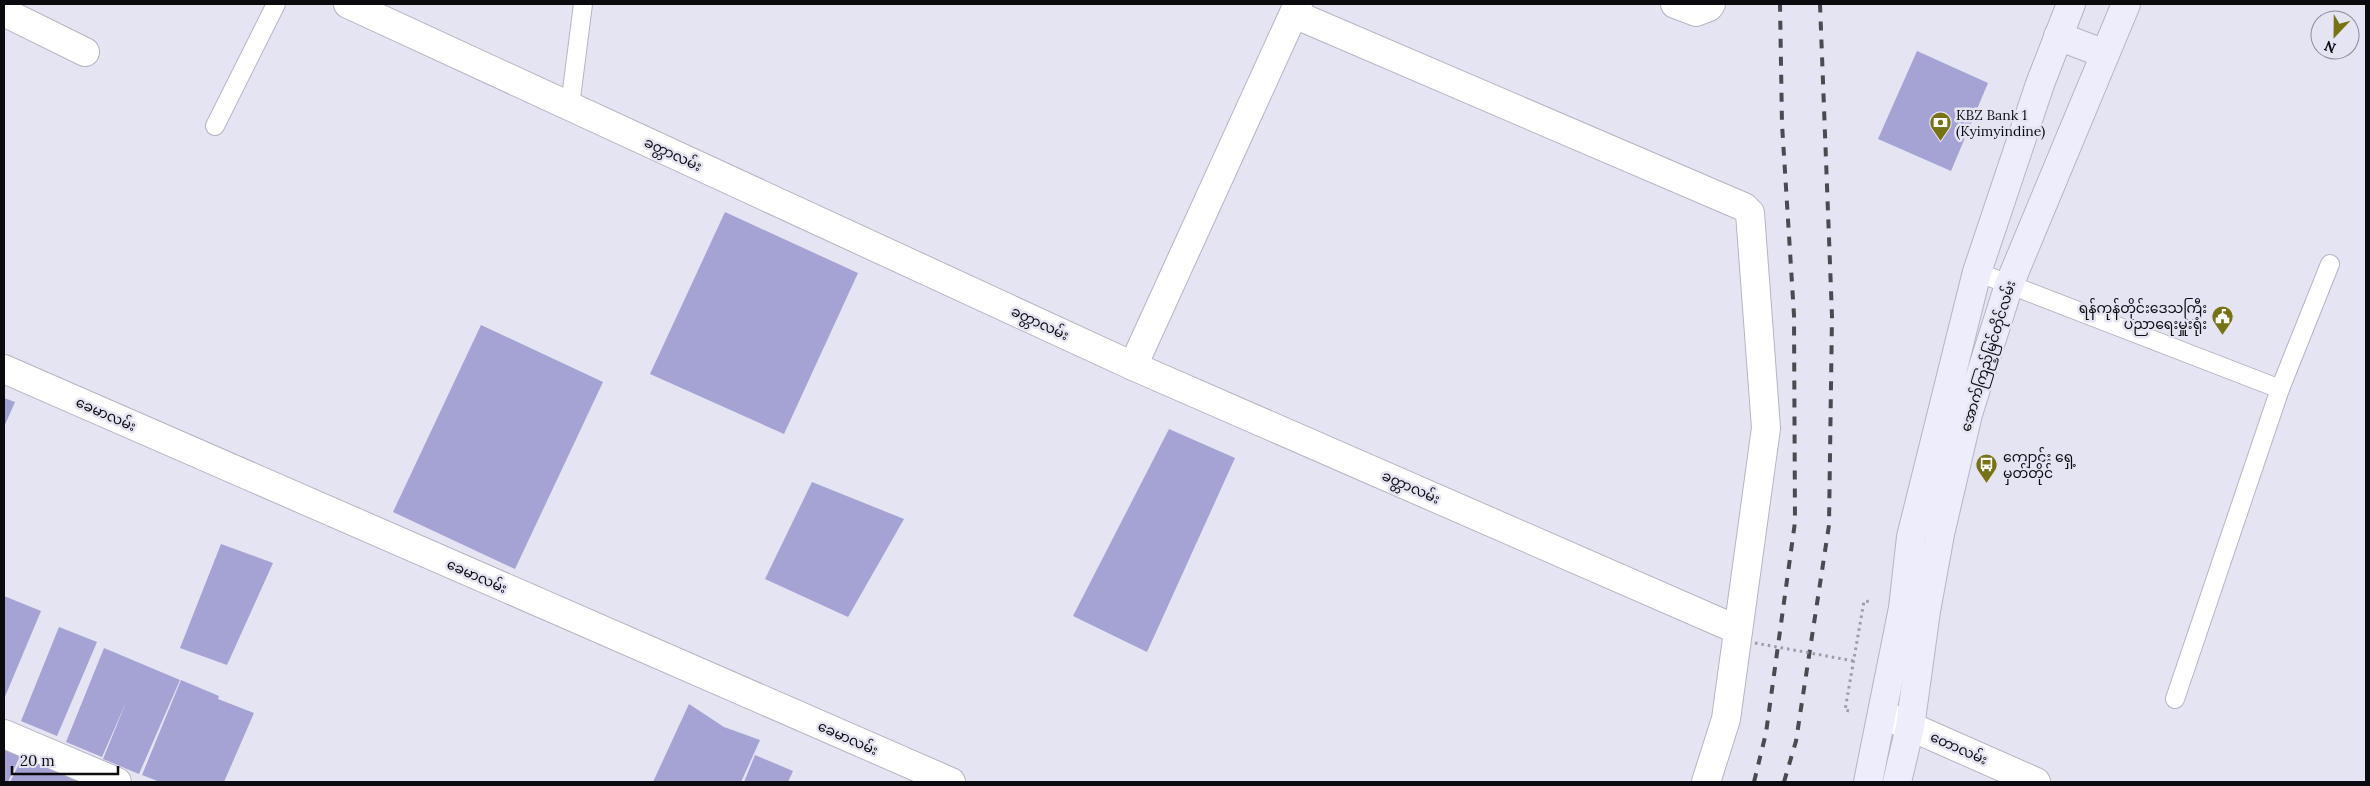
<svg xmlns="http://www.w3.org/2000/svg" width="2370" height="786" font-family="Lora,'Noto Sans Myanmar',serif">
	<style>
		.building { fill: #a4a3d4 }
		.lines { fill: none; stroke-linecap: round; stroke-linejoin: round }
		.service-casing { stroke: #b5b5c2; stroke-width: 20 }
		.minor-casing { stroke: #b5b5c2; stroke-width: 30 }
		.tertiary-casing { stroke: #b5b5c2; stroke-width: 30 }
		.secondary-casing { stroke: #b5b5c2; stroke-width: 30 }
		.path { stroke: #9c9ca6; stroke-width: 3; stroke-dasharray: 2.5 4; stroke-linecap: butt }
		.service { stroke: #fff; stroke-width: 18 }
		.minor { stroke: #fff; stroke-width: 28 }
		.tertiary { stroke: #fff; stroke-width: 28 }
		.secondary { stroke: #ededfb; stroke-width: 28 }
		.rail { stroke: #4a4a51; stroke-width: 4; stroke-dasharray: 9 9; stroke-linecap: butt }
		.path-bridge { stroke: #9c9ca6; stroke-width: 3; stroke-dasharray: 2.5 4; stroke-linecap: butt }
		.labels { text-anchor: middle; stroke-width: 5; stroke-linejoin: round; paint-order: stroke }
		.poi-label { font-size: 14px; fill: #0b0b0f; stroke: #e4e4f2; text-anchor: start }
		.street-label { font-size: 14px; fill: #0b0b0f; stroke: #e4e4f2 }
	</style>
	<rect width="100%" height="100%" fill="#e4e4f2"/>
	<g class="building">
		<polygon points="1917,51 1988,83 1951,171 1878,139"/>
		<polygon points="725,212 858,273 784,434 650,374"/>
		<polygon points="481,325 603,382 515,569 393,512"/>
		<polygon points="4,398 15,402 4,427"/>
		<polygon points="1169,429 1235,458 1147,652 1073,616"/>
		<polygon points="812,482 904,519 848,617 765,579"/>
		<polygon points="221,544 273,563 227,665 180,648"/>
		<polygon points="4,596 41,611 4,699"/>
		<polygon points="59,627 97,642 57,736 21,721"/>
		<polygon points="104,648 180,680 139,774 103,759 127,700 102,757 66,742"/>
		<polygon points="181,680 219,696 218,699 254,713 224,782 160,782 142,775"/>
		<polygon points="689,704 724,727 760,740 741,782 653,782"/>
		<polygon points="4,745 21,754 8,782 4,782"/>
		<polygon points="755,755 793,771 788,782 744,782"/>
		<polygon points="23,756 80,782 10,782"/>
	</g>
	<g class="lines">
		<defs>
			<g id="service">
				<polyline points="570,106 583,4"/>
				<polyline points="215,126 276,4"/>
				<polyline points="1977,272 2280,389"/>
				<polyline points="2175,699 2280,389 2330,264"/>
			</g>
			<g id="minor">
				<polyline points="348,4 1133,366 1738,630"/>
				<polyline points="1675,4 1696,12 1709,7 1711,4"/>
				<polyline points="4,12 85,52"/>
				<polyline points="1294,14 1744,207 1750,213 1766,428 1726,719 1706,782"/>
				<polyline points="1133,366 1298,4"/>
				<polyline points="4,369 951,782"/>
				<polyline points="4,734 117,782"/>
			</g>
			<polyline id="tertiary" points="1882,714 2036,782"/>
			<g id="secondary">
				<polyline points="2058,36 2105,54"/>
				<polyline points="1868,782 1903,608 1911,537 1977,272 2040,84 2071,4"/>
				<polyline points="1897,782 1910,727 1926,611 1940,534 1968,414 2009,285 2126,4"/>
			</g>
		</defs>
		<use href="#service" class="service-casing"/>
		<use href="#minor" class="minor-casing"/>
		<use href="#tertiary" class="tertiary-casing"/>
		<use href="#secondary" class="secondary-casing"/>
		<polyline class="path" points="1849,711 1845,710 1864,601 1872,602"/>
		<use href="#service" class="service"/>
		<use href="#minor" class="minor"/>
		<use href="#tertiary" class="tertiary"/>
		<use href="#secondary" class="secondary"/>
		<g class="rail">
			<polyline points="1754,782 1766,733 1795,522 1794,315 1782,124 1780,4"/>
			<polyline points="1784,782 1796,741 1829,525 1832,316 1820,4"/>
		</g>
		<polyline class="path-bridge" points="1755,643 1854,661"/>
	</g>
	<defs>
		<symbol id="bank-pin" viewBox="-11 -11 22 30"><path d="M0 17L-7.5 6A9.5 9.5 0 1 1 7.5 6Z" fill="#777214" stroke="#e4e4f2"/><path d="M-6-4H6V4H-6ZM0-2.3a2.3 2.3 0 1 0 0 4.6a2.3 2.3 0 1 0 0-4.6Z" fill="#fff"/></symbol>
		<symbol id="civic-pin" viewBox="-11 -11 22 30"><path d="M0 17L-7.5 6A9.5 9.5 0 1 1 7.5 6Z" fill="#777214" stroke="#e4e4f2"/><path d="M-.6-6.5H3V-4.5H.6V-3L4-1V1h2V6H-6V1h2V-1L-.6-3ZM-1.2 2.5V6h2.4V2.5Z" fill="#fff"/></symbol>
		<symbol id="bus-pin" viewBox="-11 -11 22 30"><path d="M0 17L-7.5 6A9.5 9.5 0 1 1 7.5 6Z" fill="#777214" stroke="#e4e4f2"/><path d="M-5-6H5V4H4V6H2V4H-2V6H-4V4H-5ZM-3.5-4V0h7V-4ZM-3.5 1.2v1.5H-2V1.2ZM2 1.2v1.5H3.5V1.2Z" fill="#fff"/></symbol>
	</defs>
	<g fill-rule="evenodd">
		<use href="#bank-pin" x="1928" y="110" width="25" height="34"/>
		<use href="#civic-pin" x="2210" y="304" width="25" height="34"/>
		<use href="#bus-pin" x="1974" y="452" width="25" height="34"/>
	</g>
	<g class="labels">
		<g class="poi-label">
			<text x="1956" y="120">KBZ Bank 1<tspan x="1956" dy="16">(Kyimyindine)</tspan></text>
			<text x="2207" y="313" text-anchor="end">ရန်ကုန်တိုင်းဒေသကြီး<tspan x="2207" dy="16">ပညာရေးမှူးရုံး</tspan></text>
			<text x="2003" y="462">ကျောင်း ရှေ့<tspan x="2003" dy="16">မှတ်တိုင်</tspan></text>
		</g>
		<g class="street-label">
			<text transform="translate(673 154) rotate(25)" y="5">ခတ္တာလမ်း</text>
			<text transform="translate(1040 323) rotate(25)" y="5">ခတ္တာလမ်း</text>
			<text transform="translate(1988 356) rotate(-73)" y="5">အောက်ကြည့်မြင်တိုင်လမ်း</text>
			<text transform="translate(106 414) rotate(24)" y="5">ခေမာလမ်း</text>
			<text transform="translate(1411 487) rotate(24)" y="5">ခတ္တာလမ်း</text>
			<text transform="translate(477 576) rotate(24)" y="5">ခေမာလမ်း</text>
			<text transform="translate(848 738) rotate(24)" y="5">ခေမာလမ်း</text>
			<text transform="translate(1959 748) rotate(24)" y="5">တောလမ်း</text>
		</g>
	</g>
	<rect width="2370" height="786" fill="none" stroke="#0b0b0f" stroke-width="10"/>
	<g transform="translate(2335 35) rotate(202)"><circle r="24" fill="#e4e4f2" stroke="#8d8d97"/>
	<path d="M0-4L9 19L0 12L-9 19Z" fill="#777214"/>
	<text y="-8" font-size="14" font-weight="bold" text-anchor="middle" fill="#0b0b0f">N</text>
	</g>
	<path d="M12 766v8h106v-8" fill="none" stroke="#0b0b0f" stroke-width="2.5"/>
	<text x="20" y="766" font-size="15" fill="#0b0b0f" stroke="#e4e4f2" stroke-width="4" paint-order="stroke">20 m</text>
</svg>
